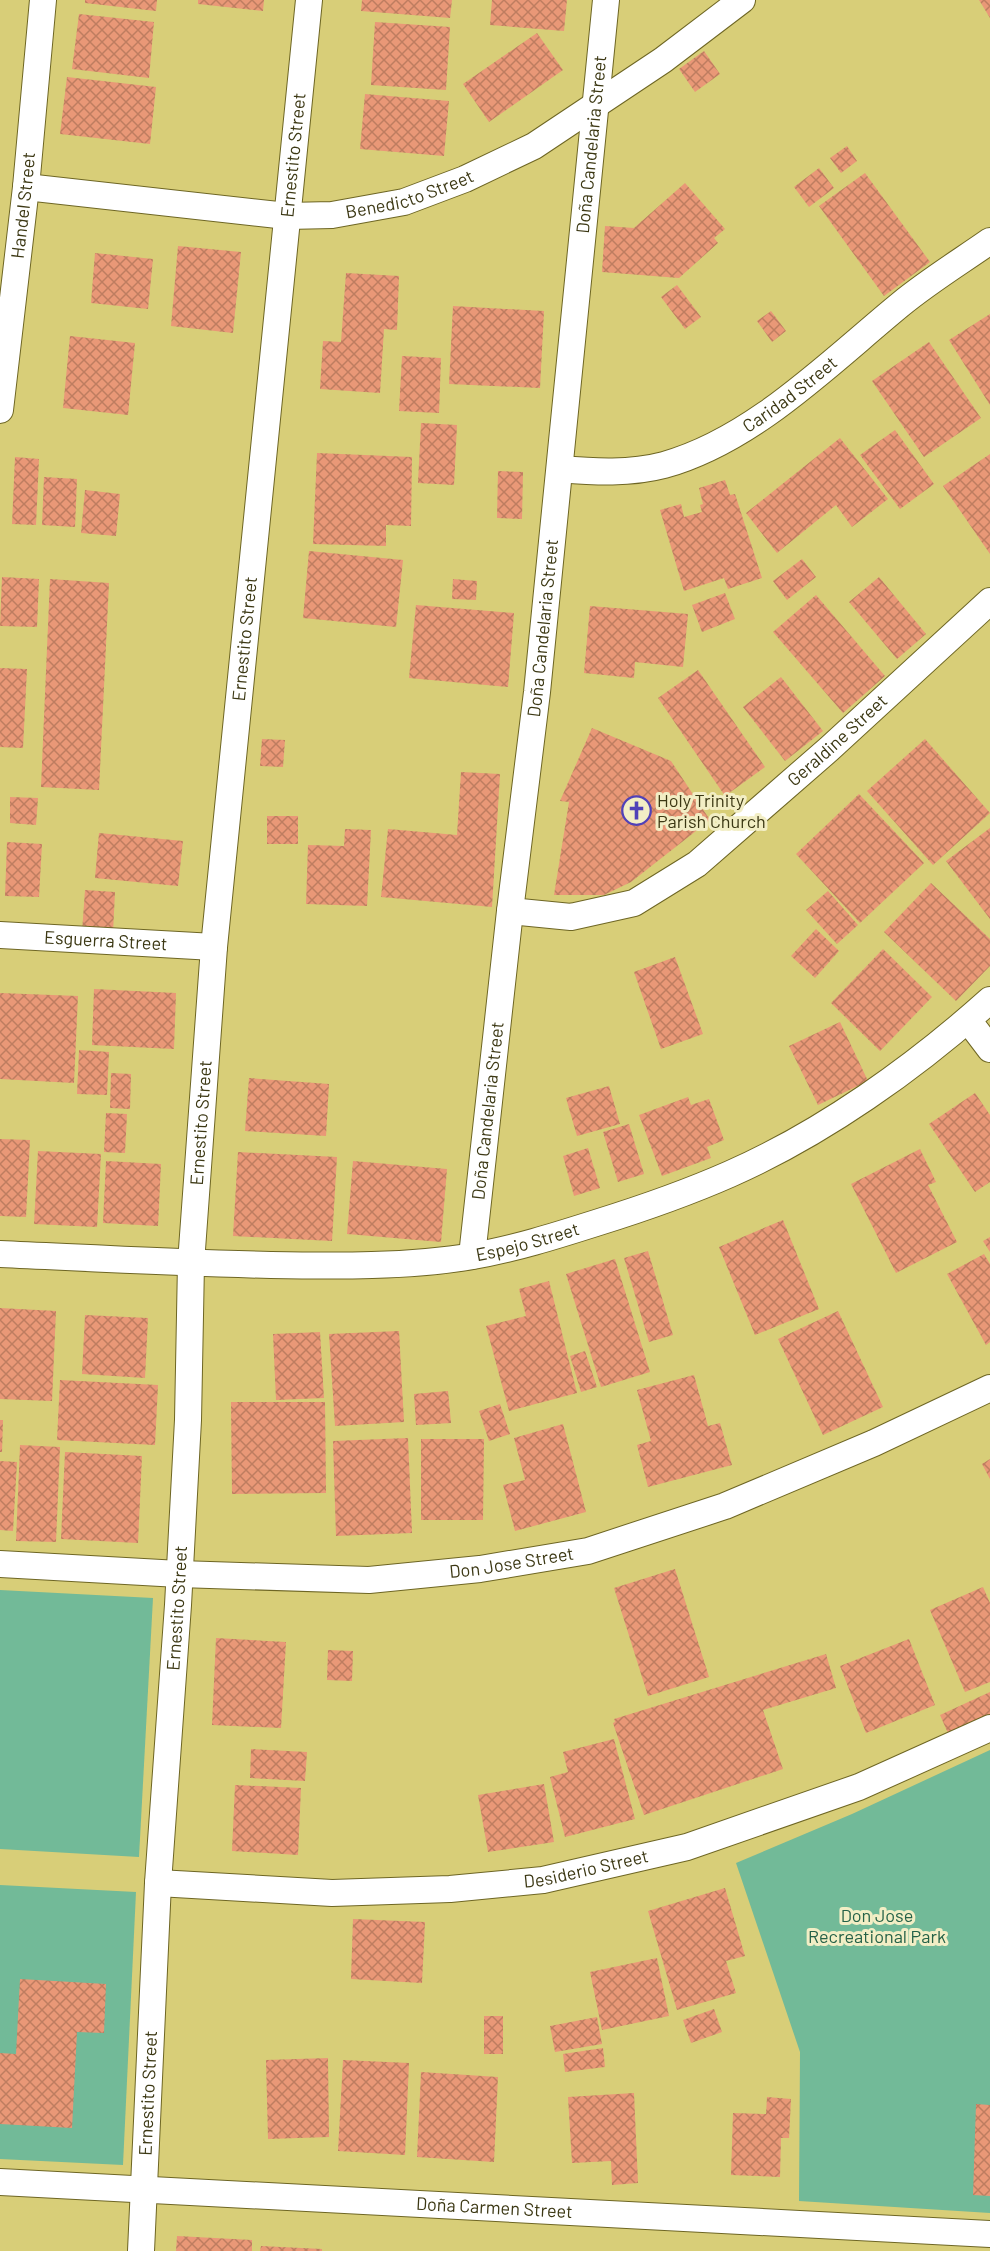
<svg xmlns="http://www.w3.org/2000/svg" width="990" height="2251" font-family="Barlow,sans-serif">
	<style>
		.green { fill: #72ba98 }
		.building { fill: url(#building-cross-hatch) }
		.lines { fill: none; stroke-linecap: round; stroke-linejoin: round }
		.minor-casing { stroke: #6e6624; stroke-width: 28 }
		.minor { stroke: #fff; stroke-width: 26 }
		.labels { text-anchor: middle; stroke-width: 6; stroke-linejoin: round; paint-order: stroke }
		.street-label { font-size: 18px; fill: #3c3814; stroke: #f2eec5 }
		.poi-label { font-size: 18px; fill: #3c3814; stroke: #f2eec5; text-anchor: start }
		.park-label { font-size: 18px; fill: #246147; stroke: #f2eec5 }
	</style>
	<defs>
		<pattern id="building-cross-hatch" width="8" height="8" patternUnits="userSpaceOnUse" patternTransform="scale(1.5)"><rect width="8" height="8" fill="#e99877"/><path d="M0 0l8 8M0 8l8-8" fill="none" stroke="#be7d60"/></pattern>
	</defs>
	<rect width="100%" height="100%" fill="#d8ce78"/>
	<g class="green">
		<polygon points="0,1590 153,1598 139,1857 0,1849"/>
		<polygon points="990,1750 990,2213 799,2201 800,2052 736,1863 852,1814"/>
		<polygon points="0,1885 136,1892 123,2165 0,2159"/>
	</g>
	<g class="building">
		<polygon points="85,0 157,0 156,11 85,3"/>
		<polygon points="198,0 264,0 263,11 198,4"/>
		<polygon points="362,0 452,0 450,18 361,11"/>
		<polygon points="492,0 567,0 564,31 490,25"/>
		<polygon points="979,0 990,0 990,18"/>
		<polygon points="79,14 154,22 149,78 72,69"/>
		<polygon points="375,22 450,27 446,90 371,85"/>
		<polygon points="537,33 563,70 489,122 463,84"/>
		<polygon points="704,51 720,74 695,92 679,69"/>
		<polygon points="67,77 156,87 150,144 60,134"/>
		<polygon points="365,94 449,101 444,156 360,149"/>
		<polygon points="847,146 857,161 841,173 830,158"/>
		<polygon points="819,168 834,188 809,207 794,187"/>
		<polygon points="865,173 930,262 884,296 819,206"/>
		<polygon points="685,183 725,229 714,238 718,243 679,278 602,272 605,226 634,228"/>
		<polygon points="178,246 241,252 233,333 171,326"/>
		<polygon points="95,253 153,259 148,309 91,303"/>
		<polygon points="346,273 399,276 397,330 384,329 380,393 320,389 323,341 341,342"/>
		<polygon points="677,285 701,317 685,329 661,297"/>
		<polygon points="453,306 544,311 540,388 449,384"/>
		<polygon points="771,311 786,331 772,342 757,321"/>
		<polygon points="990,314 990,405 949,340"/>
		<polygon points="70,336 135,343 128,415 63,408"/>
		<polygon points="929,342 981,418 924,457 872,381"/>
		<polygon points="402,356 441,358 439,413 399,411"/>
		<polygon points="421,423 457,425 454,485 418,483"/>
		<polygon points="895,430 934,484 900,509 860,455"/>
		<polygon points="840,438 888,499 852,527 836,505 777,553 746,513"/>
		<polygon points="317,453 412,457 411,526 386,525 386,546 313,544"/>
		<polygon points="990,454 990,554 943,486"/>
		<polygon points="15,457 39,459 36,525 12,524"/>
		<polygon points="498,471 523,472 522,519 497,518"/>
		<polygon points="44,477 77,479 75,527 42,525"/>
		<polygon points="725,480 730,495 735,494 762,578 728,589 724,578 684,591 660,510 681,504 684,517 702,512 700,505 703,504 699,488"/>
		<polygon points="85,490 120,494 116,536 81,533"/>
		<polygon points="309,551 403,560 396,627 303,618"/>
		<polygon points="802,559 816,577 787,600 773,581"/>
		<polygon points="2,577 39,579 37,627 0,626"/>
		<polygon points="879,577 926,634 897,659 849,602"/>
		<polygon points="50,579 109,583 99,790 41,787"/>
		<polygon points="453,579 477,581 476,600 452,599"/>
		<polygon points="725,593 735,619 702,632 692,605"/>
		<polygon points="816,595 885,676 843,713 773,632"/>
		<polygon points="416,605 514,613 508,687 409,678"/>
		<polygon points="590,606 688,614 683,667 635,662 634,678 584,673"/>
		<polygon points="0,668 27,669 23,748 0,747"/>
		<polygon points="698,670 765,767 725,796 658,698"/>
		<polygon points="781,677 823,731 785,761 743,707"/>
		<polygon points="592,728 671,761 710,820 631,882 604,895 554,895 569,802 560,801"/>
		<polygon points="262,739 285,740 283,767 260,766"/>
		<polygon points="925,739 990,813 933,865 867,791"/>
		<polygon points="461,772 500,774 492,907 381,897 388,829 457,835"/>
		<polygon points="859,794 924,863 860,923 796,854"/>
		<polygon points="10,797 38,798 36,825 10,823"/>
		<rect x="267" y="816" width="31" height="28"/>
		<polygon points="990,828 990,919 946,861"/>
		<polygon points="345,829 371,830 367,906 306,904 308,845 344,846"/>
		<polygon points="99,833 183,841 178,886 95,878"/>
		<polygon points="7,842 42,844 39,897 5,896"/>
		<polygon points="931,883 990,939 990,966 956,1001 884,932"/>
		<polygon points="85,890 115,892 113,933 82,932"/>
		<polygon points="828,891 858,925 837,944 806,910"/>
		<polygon points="816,929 839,951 815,978 791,956"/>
		<polygon points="883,949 932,997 880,1051 831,1003"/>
		<polygon points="675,957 703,1034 661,1049 634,972"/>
		<polygon points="94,989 176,993 174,1049 92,1045"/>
		<polygon points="0,993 78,996 74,1083 0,1079"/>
		<polygon points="840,1022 868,1081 818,1105 789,1046"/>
		<polygon points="79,1050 109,1052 107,1095 77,1094"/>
		<polygon points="111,1073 131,1074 130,1109 110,1108"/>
		<polygon points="249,1078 329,1084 326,1136 245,1131"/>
		<polygon points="609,1086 620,1124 577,1136 566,1098"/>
		<polygon points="975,1093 990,1115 990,1182 975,1192 929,1124"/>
		<polygon points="688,1097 691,1105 709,1099 724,1140 707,1147 711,1158 662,1176 639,1115"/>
		<polygon points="106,1113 127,1114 125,1153 104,1152"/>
		<polygon points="629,1124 644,1174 618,1182 603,1132"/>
		<polygon points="0,1139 30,1140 26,1217 0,1216"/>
		<polygon points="588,1148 600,1188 574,1196 563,1156"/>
		<polygon points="920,1149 936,1182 928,1185 957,1242 896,1273 851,1184"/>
		<polygon points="38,1151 101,1154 97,1227 34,1224"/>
		<polygon points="238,1152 337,1157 332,1241 233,1236"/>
		<polygon points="106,1161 161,1164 158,1226 103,1223"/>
		<polygon points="353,1161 447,1169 441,1242 347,1234"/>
		<polygon points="783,1220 819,1309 755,1335 719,1247"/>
		<polygon points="990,1237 990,1252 983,1241"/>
		<polygon points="648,1251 673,1335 649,1342 624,1258"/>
		<polygon points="984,1254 990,1264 990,1342 986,1345 947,1274"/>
		<polygon points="615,1259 650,1372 601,1387 566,1274"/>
		<polygon points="549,1281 577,1393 509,1411 486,1326 526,1316 519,1289"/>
		<polygon points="0,1308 56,1311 52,1401 0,1399"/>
		<polygon points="838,1311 883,1407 823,1435 778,1339"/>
		<polygon points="85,1315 148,1318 145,1378 82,1374"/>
		<polygon points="399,1331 404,1422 335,1426 329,1334"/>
		<polygon points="320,1332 324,1398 276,1400 273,1334"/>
		<polygon points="585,1351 597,1387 581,1392 570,1356"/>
		<polygon points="694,1375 708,1426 720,1423 732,1465 648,1487 637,1445 651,1441 637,1390"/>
		<polygon points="60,1380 158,1385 155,1445 57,1440"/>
		<polygon points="448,1391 451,1423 416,1425 414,1394"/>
		<polygon points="231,1402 325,1402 326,1493 232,1494"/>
		<polygon points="500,1404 510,1434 489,1441 479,1411"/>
		<polygon points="0,1420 3,1420 2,1452 0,1452"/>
		<polygon points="563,1424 586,1512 515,1531 503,1485 525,1480 514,1438"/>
		<polygon points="408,1438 412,1533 336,1536 333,1441"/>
		<polygon points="421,1439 484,1439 483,1520 421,1520"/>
		<polygon points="20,1445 60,1447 56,1542 16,1541"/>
		<polygon points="65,1452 142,1456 138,1543 61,1539"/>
		<polygon points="990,1459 990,1479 982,1464"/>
		<polygon points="0,1461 17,1462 13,1531 0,1530"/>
		<polygon points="675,1569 709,1677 648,1696 614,1588"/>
		<polygon points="983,1587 990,1603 990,1682 965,1692 930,1610"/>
		<polygon points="216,1638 286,1642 281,1728 212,1725"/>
		<polygon points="909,1639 935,1705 866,1733 840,1666"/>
		<polygon points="328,1650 353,1651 352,1681 327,1680"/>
		<polygon points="826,1654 836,1688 763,1710 783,1769 644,1815 613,1723 615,1722 614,1719"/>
		<polygon points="990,1692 990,1721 951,1740 940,1715"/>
		<polygon points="614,1739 635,1819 565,1837 550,1777 568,1772 563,1752"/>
		<polygon points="251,1749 307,1752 305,1781 250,1778"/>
		<polygon points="544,1784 554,1842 488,1852 478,1795"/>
		<polygon points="235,1785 301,1788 298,1855 232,1851"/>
		<polygon points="725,1888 745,1956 726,1961 736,1993 677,2010 648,1911"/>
		<polygon points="353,1919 425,1922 422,1983 351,1979"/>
		<polygon points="657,1958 669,2016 602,2030 590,1972"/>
		<polygon points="20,1979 106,1984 104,2033 77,2032 72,2128 0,2124 0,2053 16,2054"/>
		<polygon points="714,2009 722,2032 691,2043 683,2020"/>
		<rect x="484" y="2016" width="19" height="38"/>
		<polygon points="597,2017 602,2044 555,2052 550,2026"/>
		<polygon points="603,2048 605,2067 565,2072 563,2054"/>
		<polygon points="328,2058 329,2137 268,2139 266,2060"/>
		<polygon points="343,2060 409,2063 405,2155 338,2151"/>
		<polygon points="421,2072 498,2077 494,2162 417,2157"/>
		<polygon points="634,2093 638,2183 612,2185 611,2161 572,2163 568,2097"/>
		<polygon points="767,2097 791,2099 789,2138 781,2138 780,2177 731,2175 733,2113 766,2114"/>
		<polygon points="976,2104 990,2105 990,2196 973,2195"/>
		<polygon points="177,2236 252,2240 252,2251 176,2251"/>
		<polygon points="261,2246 322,2249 322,2251 260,2251"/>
	</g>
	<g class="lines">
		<defs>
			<g id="minor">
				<path id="s1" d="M 26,187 L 287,216 L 332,215 L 404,202 L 465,179 L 534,146 L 663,60 L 742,0"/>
				<path id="s2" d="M 0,410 L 26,187 L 43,0"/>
				<path id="s3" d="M 560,469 C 595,472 630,474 664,465 C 754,440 830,362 901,304 C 929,281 960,262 990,241"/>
				<path id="s4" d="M 510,911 L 571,917 L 634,903 L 697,864 L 829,749 L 990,601"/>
				<path id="s5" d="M 0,935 L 214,947"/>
				<polyline points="968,1020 990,1049"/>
				<path id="s6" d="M 0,1254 C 90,1258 181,1263 271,1265 C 335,1266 409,1267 473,1256 C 514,1249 555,1236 596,1223 C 641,1209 687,1193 730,1174 C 823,1133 914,1068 990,1000"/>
				<path id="s7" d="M 472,1256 L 510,911 L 537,692 L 606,0"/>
				<path id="s8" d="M 0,1564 L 179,1574 L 369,1580 L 480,1569 L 588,1551 L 725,1506 L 874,1443 L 990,1388"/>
				<path id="s9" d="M 158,1883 L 332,1893 L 450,1889 L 543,1880 L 687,1847 L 859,1787 L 990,1728"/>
				<path id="s10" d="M 0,2182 L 990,2234"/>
				<path id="s11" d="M 141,2251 L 158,1883 L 178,1605 L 188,1420 L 191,1263 L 214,947 L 309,0"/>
			</g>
		</defs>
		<use href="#minor" class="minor-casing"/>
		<use href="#minor" class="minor"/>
	</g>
	<defs>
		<symbol id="church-ring" viewBox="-11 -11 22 22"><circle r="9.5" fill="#f2eec5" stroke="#5041b8" stroke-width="1.5"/><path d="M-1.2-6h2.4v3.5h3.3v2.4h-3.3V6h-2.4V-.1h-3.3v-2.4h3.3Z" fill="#5041b8"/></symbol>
	</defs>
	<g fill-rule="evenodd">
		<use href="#church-ring" x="620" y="794" width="33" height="33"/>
	</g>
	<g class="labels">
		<g class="street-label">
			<text dy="6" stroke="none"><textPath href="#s7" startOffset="1118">Doña Candelaria Street</textPath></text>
			<text dy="6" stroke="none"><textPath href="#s11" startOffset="2102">Ernestito Street</textPath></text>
			<text dy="6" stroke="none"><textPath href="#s1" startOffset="388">Benedicto Street</textPath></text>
			<text dy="6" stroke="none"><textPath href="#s2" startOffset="206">Handel Street</textPath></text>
			<text dy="6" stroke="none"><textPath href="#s3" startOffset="250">Caridad Street</textPath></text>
			<text dy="6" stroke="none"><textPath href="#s7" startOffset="632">Doña Candelaria Street</textPath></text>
			<text dy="6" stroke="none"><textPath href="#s11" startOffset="1616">Ernestito Street</textPath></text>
			<text dy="6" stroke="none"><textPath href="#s4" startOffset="387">Geraldine Street</textPath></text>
			<text dy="6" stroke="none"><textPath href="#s5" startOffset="106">Esguerra Street</textPath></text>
			<text dy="6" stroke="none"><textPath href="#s7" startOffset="146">Doña Candelaria Street</textPath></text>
			<text dy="6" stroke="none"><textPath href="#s11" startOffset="1130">Ernestito Street</textPath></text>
			<text dy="6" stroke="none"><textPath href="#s6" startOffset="530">Espejo Street</textPath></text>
			<text dy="6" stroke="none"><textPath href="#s8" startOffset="513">Don Jose Street</textPath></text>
			<text dy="6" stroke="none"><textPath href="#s11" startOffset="644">Ernestito Street</textPath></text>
			<text dy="6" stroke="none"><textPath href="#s9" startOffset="430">Desiderio Street</textPath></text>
			<text dy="6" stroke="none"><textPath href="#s11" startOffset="158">Ernestito Street</textPath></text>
			<text dy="6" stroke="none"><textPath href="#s10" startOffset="495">Doña Carmen Street</textPath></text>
		</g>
		<g class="poi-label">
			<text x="657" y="807">Holy Trinity<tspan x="657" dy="21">Parish Church</tspan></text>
		</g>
		<g class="park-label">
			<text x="877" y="1922">Don Jose<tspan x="877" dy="21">Recreational Park</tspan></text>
		</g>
	</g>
</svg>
